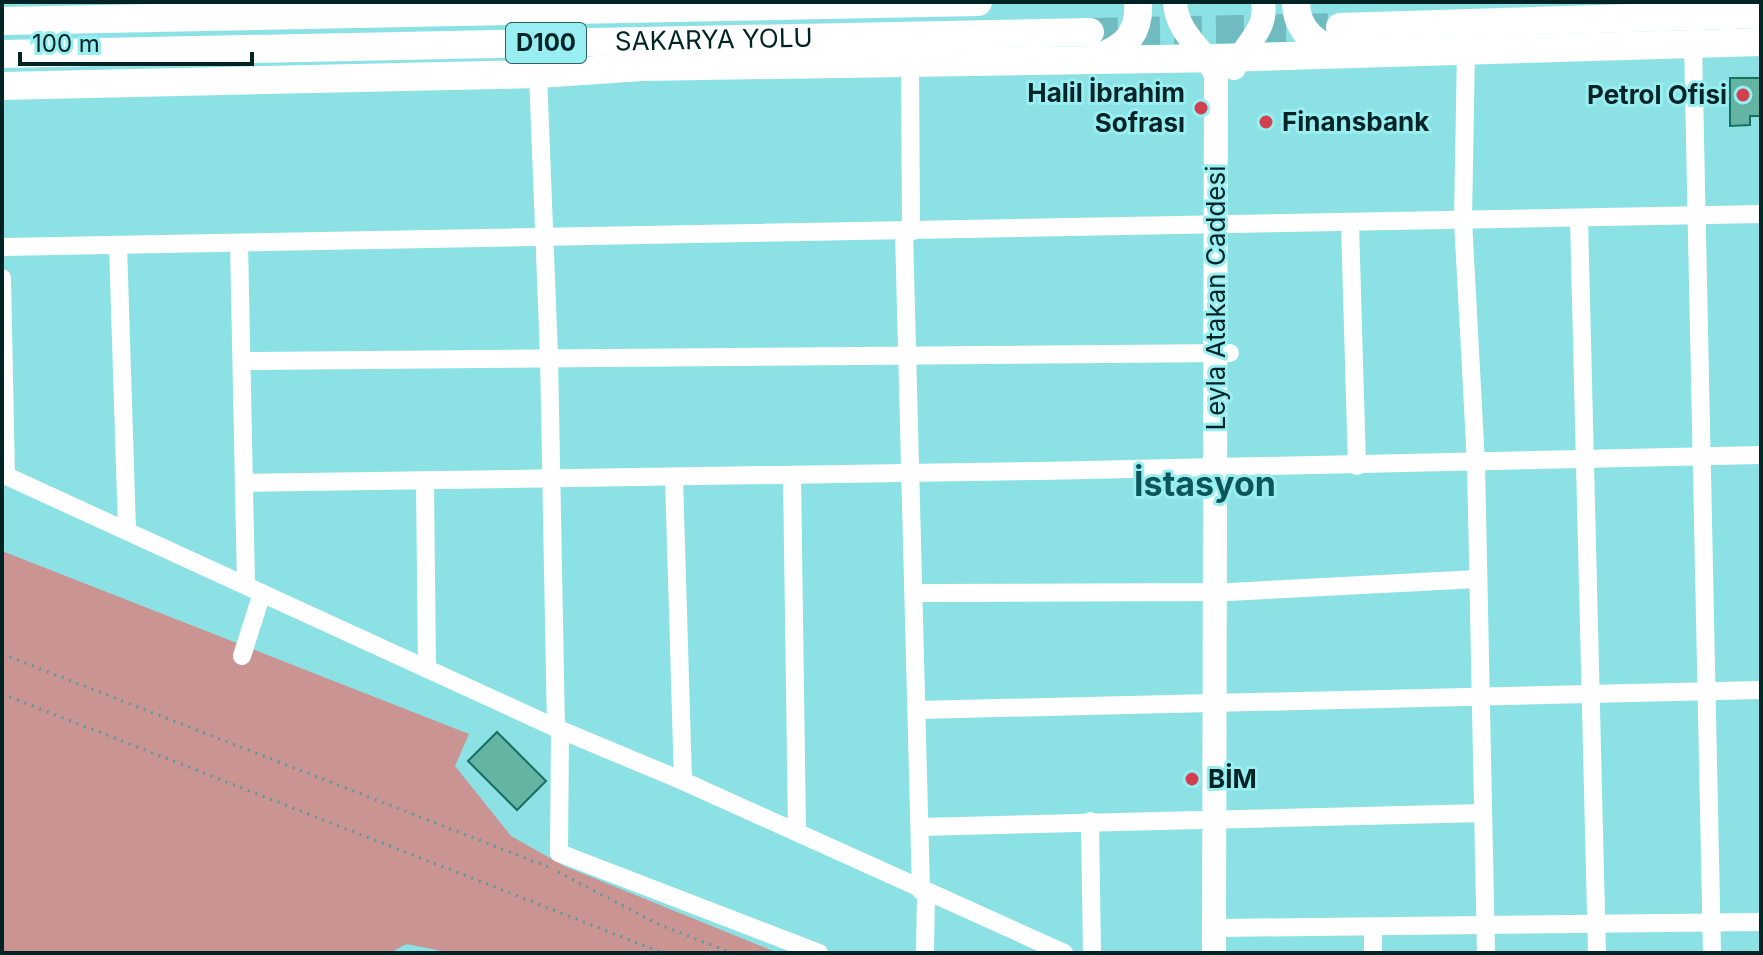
<svg xmlns="http://www.w3.org/2000/svg" width="1763" height="955" font-family="Inter,sans-serif">
	<style>
		.green { fill: #ca9493 }
		.building { fill: #64b4a4; stroke: #176f61; stroke-width: 2 }
		.lines { fill: none; stroke-linecap: round; stroke-linejoin: round }
		.trunk-tunnel { stroke: #70bbbf; stroke-width: 28; stroke-dasharray: 28 14; stroke-linecap: butt }
		.path { stroke: #589b9e; stroke-width: 3; stroke-dasharray: 2 6; stroke-linecap: butt }
		.minor { stroke: #fff; stroke-width: 18 }
		.secondary { stroke: #fff; stroke-width: 24 }
		.trunk { stroke: #fff; stroke-width: 28 }
		.poi-dot { fill: #d0404e; stroke: #99eef2; stroke-width: 3 }
		.labels { text-anchor: middle; stroke-width: 6; stroke-linejoin: round; paint-order: stroke }
		.shield { fill: #99eef2; stroke: #2e6163; stroke-width: 2 }
		.shield-label { font-size: 24px; font-weight: bold; fill: #002426 }
		.street-label { font-size: 26px; fill: #002426; stroke: #99eef2 }
		.poi-label { font-size: 26px; font-weight: bold; fill: #002426; stroke: #99eef2; text-anchor: end }
		.district-label { font-size: 34px; font-weight: bold; fill: #0c5558; stroke: #99eef2 }
	</style>
	<rect width="100%" height="100%" fill="#8ce1e5"/>
	<polygon class="green" points="2,551 469,734 455,766 511,836 564,866 778,953 452,953 406,944 390,953 2,953"/>
	<g class="building">
		<polygon points="1730,78 1761,78 1761,116 1750,116 1750,125 1730,126"/>
		<polygon points="497,732 546,781 517,810 468,761"/>
	</g>
	<g class="lines">
		<polyline class="trunk-tunnel" points="1090,32 1340,27"/>
		<g class="path">
			<polyline points="2,654 551,868"/>
			<polyline points="2,694 663,953"/>
			<polyline points="558,872 660,925 732,953"/>
		</g>
		<g class="minor">
			<polyline points="1693,43 1712,953"/>
			<polyline points="1466,49 1463,220 1476,463 1486,953"/>
			<polyline points="910,61 911,232"/>
			<polyline points="538,74 549,356 556,728"/>
			<polyline points="1579,219 1597,953"/>
			<polyline points="1350,224 1357,466"/>
			<polyline points="904,232 921,891"/>
			<polyline points="239,243 246,585"/>
			<polyline points="118,245 127,530"/>
			<polyline points="2,247 1761,214"/>
			<polyline points="2,278 6,476"/>
			<polyline points="242,361 1230,353"/>
			<polyline points="2,474 556,728 683,781 1064,953"/>
			<polyline points="792,475 797,832"/>
			<polyline points="674,477 683,781"/>
			<polyline points="425,481 427,669"/>
			<path d="M 245,483 C 750,477 1256,468 1761,455"/>
			<polyline points="914,593 1229,592 1478,579"/>
			<polyline points="242,656 262,593"/>
			<polyline points="917,710 1761,690"/>
			<polyline points="560,730 559,853 819,953"/>
			<polyline points="1090,821 1092,953"/>
			<polyline points="920,827 1483,813"/>
			<polyline points="1373,927 1373,953"/>
			<polyline points="1214,928 1761,922"/>
			<polyline points="925,953 926,893"/>
		</g>
		<g class="secondary">
			<path d="M 1175,2 C 1177,35 1204,48 1216,75 L 1214,953"/>
			<path d="M 1234,68 C 1244,44 1268,31 1263,2"/>
		</g>
		<g class="trunk">
			<path d="M 1296,2 C 1296,29 1316,48 1342,51"/>
			<polyline points="2,21 978,2"/>
			<polyline points="1340,27 1761,14"/>
			<path id="s1" d="M 2,54 L 1090,32"/>
			<path d="M 1099,57 C 1127,47 1140,32 1138,2"/>
			<polyline points="2,86 538,74 642,67 1222,58 1761,42"/>
		</g>
	</g>
	<g class="poi-dot">
		<circle cx="1743" cy="95" r="8"/>
		<circle cx="1201" cy="108" r="8"/>
		<circle cx="1266" cy="122" r="8"/>
		<circle cx="1192" cy="779" r="8"/>
	</g>
	<g class="labels">
		<rect class="shield" x="506" y="23" width="80" height="40" rx="6"/>
		<g class="shield-label">
			<text x="546" y="51">D100</text>
		</g>
		<g class="street-label">
			<text dy="9" stroke="none"><textPath href="#s1" startOffset="712">SAKARYA YOLU</textPath></text>
			<text transform="translate(1216 298) rotate(-90)" y="9">Leyla Atakan Caddesi</text>
		</g>
		<g class="poi-label">
			<text x="1185" y="102">Halil İbrahim<tspan x="1185" dy="30">Sofrası</tspan></text>
			<text x="1727" y="104">Petrol Ofisi</text>
			<text x="1282" y="131" text-anchor="start">Finansbank</text>
			<text x="1208" y="788" text-anchor="start">BİM</text>
		</g>
		<g class="district-label">
			<text x="1205" y="496">İstasyon</text>
		</g>
	</g>
	<rect width="1763" height="955" fill="none" stroke="#002426" stroke-width="8"/>
	<path d="M20 52v12h232v-12" fill="none" stroke="#002426" stroke-width="4"/>
	<text x="32" y="52" font-size="24" fill="#002426" stroke="#99eef2" stroke-width="6" paint-order="stroke">100 m</text>
</svg>
